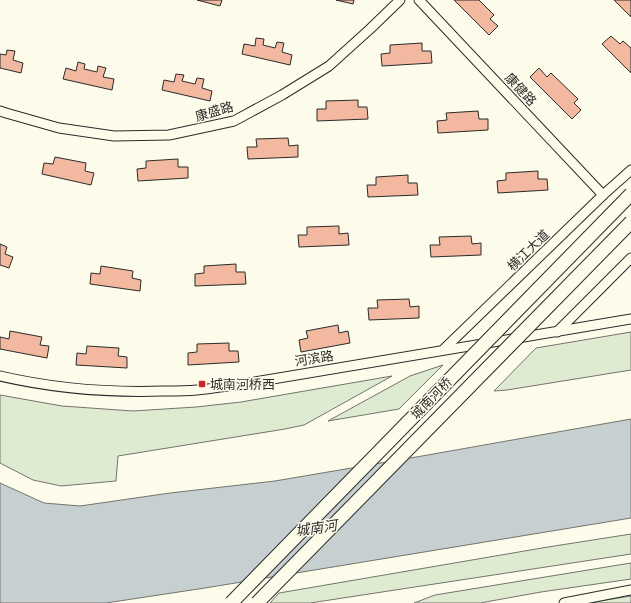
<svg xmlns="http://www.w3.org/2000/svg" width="631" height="603" font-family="'IBM Plex Sans','Noto Sans SC',sans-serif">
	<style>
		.green { fill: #deebd1; stroke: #74746e }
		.water { fill: #c7d0d0; stroke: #74746e }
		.building { fill: #f2b8a0; stroke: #2b2b2b }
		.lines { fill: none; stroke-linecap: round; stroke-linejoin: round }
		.minor-casing { stroke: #2b2b2b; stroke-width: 11 }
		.minor { stroke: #fdfbea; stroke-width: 9 }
		.highway-bridge-casing { stroke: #2b2b2b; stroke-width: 15; stroke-linecap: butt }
		.highway-bridge { stroke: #fdfbea; stroke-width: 13 }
		.poi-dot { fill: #c62828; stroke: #fdfbea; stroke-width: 1.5 }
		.labels { text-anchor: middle; stroke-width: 3; stroke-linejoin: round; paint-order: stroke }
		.street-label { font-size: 13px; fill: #2b2b2b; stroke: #fdfbea }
		.poi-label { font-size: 13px; fill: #2b2b2b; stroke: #fdfbea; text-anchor: start }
		.water-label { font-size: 14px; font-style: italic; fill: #2b2b2b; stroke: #fdfbea }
	</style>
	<rect width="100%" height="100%" fill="#fdfbea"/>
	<g class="green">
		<polygon points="631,332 631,370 507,390 494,391 536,348"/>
		<polygon points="443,365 399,409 328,421 410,376"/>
		<polygon points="392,376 304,425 285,429 118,456 116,481 61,486 33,480 0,463 0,395 62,406 133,411 196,407 241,402"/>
		<polygon points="631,534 631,554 310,603 270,603 279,593 548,547"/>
		<polygon points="631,563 631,579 541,592 480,603 414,603 435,595"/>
		<polygon points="631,596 631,603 587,603"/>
	</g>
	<polygon class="water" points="631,419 631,518 205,588 106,603 0,603 0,483 44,503 80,506 170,493 275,481 422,456"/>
	<g class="building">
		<polygon points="197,0 222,0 220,6"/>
		<polygon points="336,0 354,0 353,4"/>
		<polygon points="454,0 479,0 494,15 490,19 498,26 489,35"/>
		<polygon points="614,0 631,0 631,17"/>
		<polygon points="611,36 620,44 623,41 631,48 631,73 602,44"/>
		<polygon points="256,38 264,39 263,45 275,48 277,42 284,43 282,52 292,55 290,65 242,54 244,44 255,46"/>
		<polygon points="422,43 422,51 431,51 432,63 382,66 381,54 390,53 390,45"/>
		<polygon points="7,50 15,51 13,60 23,63 21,73 0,68 0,54 6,55"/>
		<polygon points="78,62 85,64 84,69 97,72 98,66 106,68 103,77 114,79 112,90 63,79 66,68 76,71"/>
		<polygon points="539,68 547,77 551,73 578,99 574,103 581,110 572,119 530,77"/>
		<polygon points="176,74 184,75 182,81 195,84 197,78 204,79 202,88 212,91 210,101 162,90 164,80 174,82"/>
		<polygon points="358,100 358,107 367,107 368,119 317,121 317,109 326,109 326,101"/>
		<polygon points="478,111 479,119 488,119 488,130 438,133 437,121 447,120 446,113"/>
		<polygon points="288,138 289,146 298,145 298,157 248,159 247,147 257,147 256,139"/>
		<polygon points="55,157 86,163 85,171 94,173 91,185 42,174 44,163 53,164"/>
		<polygon points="178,159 178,167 188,167 188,178 138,181 137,169 146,168 146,161"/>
		<polygon points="538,171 538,179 547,179 548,190 498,193 497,181 506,180 506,173"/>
		<polygon points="408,175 408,183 417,183 418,195 368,197 367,185 376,185 376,177"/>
		<polygon points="339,226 339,234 348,233 349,245 299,247 298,235 307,235 307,227"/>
		<polygon points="471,236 472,244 481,243 481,255 431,257 430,245 440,245 439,237"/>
		<polygon points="0,244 7,247 5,254 13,257 9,268 0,265"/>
		<polygon points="236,264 236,272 245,272 246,284 195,286 195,274 204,273 204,266"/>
		<polygon points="101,266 133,271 132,278 141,280 140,291 90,284 91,273 100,274"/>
		<polygon points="409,299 410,307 419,306 419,318 369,320 368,308 378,308 377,300"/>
		<polygon points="338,325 339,333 348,331 350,343 301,352 299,340 308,338 306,331"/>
		<polygon points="10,331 42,337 40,345 49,346 47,358 0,349 0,337 9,339"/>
		<polygon points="229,343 229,351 238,351 239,362 188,365 188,353 197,352 197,344"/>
		<polygon points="87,346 119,348 118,356 127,357 127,368 76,365 77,353 86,354"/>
	</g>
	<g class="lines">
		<defs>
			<g id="minor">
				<polyline points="419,0 603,195"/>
				<polyline points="0,111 6,113 59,128 114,136 169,135 234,121 282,95 329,66 370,29 400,0"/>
				<polyline points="557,332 631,258"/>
				<polyline points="443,350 603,195 631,170"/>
				<path d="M 0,376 C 56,389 107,393 164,391 C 175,391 186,391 197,390 C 211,389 224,386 237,385 L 631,319"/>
				<polyline points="564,603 631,590"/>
			</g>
		</defs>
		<use href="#minor" class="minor-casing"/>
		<use href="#minor" class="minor"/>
		<defs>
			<g id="highway-bridge">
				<polyline points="231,603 631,194"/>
				<polyline points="257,603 631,222"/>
			</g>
		</defs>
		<use href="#highway-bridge" class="highway-bridge-casing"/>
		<use href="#highway-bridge" class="highway-bridge"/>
	</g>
	<rect class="poi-dot" x="198" y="380" width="8" height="8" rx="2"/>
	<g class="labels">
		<g class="street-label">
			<text transform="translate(521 89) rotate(47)" y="5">康健路</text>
			<text transform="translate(214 111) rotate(-16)" y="5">康盛路</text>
			<text transform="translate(528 250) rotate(-44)" y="5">横江大道</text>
			<text transform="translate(314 358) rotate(-9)" y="5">河滨路</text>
			<text transform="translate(431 398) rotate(-46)" y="5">城南河桥</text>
		</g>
		<g class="poi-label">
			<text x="210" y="389">城南河桥西</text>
		</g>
		<g class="water-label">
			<text transform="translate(316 528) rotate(-8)" y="5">城南河</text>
		</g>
	</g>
</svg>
